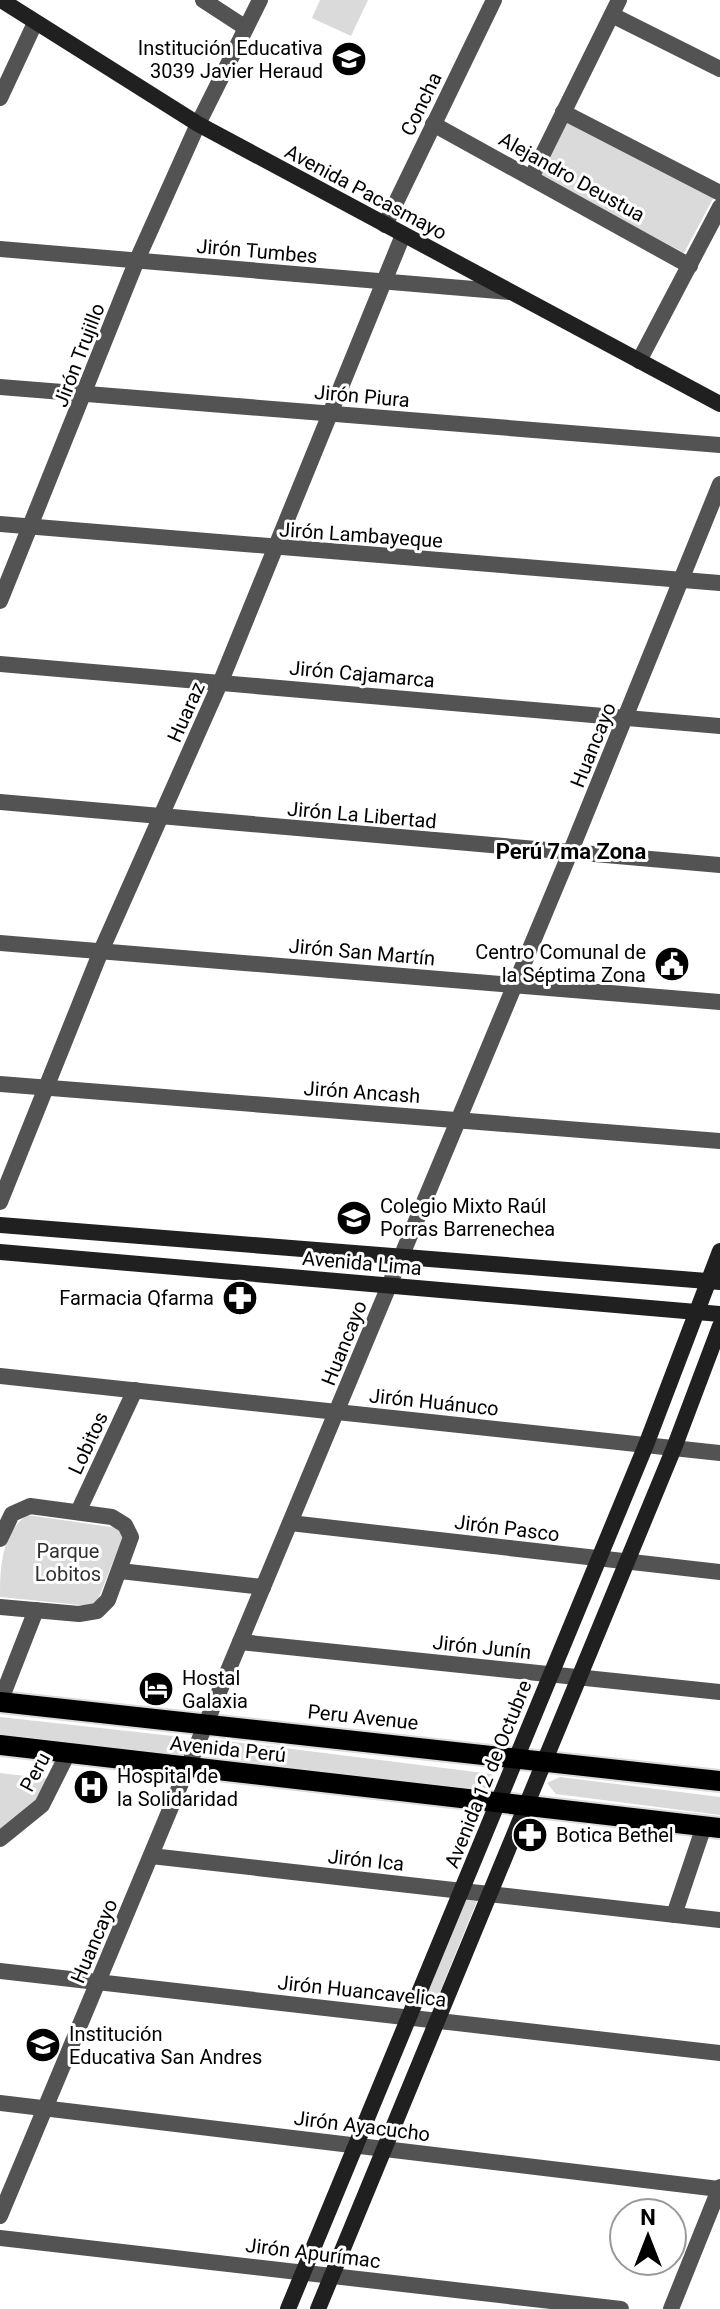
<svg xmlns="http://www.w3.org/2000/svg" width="720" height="2309" font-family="Roboto,sans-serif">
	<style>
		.green { fill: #dadada }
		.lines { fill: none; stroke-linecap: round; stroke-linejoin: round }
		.primary-casing { stroke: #dbdbdb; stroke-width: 24 }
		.street { stroke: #535353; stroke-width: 16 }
		.secondary { stroke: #202020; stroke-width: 16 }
		.primary { stroke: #000; stroke-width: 20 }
		.labels { text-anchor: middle; stroke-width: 6; stroke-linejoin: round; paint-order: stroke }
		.poi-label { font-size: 20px; fill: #000; stroke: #fff; text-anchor: start }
		.street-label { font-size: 20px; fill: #000; stroke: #fff }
		.park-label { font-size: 20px; fill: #313131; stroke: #fff }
		.neighbourhood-label { font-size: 22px; font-weight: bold; fill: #000; stroke: #fff }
	</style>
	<rect width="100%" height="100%" fill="#fff"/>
	<g class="green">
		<polygon points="320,0 368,0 351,36 312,18"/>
		<polygon points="565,118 716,193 684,253 536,173"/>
		<path d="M 27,1515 L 118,1528 L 124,1535 L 98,1599 L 90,1606 L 0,1597 C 0,1568 1,1534 27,1515 Z"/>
		<polygon points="0,1717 182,1737 185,1748 177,1755 0,1735"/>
		<polygon points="219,1740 492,1774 495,1785 486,1792 216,1757 207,1746"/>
		<polygon points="0,1773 51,1779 38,1803 0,1834"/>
		<polygon points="560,1777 720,1797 720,1815 556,1794 547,1783"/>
		<polygon points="463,1894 479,1896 433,2009 415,2005"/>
	</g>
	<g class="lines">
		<defs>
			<g id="primary">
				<polyline points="0,1702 720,1781"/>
				<polyline points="0,1745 720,1828"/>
			</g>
		</defs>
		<use href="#primary" class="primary-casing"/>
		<g class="street">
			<polyline points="203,0 246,28"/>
			<polyline points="612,15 720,69"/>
			<polyline points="0,98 35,23"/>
			<polyline points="563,112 720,193"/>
			<polyline points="433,124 690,266"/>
			<polyline points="531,178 619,0"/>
			<polyline points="385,225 494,0"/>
			<polyline points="0,249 510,292"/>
			<polyline points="639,361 720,207"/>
			<polyline points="0,387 720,445"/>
			<polyline points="0,524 720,583"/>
			<polyline points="0,601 137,260 198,124 260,0"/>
			<polyline points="0,664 720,726"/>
			<polyline points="0,802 720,865"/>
			<polyline points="0,943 720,1002"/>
			<polyline points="0,1084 720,1141"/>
			<polyline points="0,1202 101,951 221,681 403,235"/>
			<polyline points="0,1376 720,1453"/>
			<polyline points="78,1512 135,1390"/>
			<polyline points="290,1523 720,1572"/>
			<polyline points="0,1539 12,1514 30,1506 112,1517 125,1525 131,1537 108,1600 97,1611 79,1614 0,1607"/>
			<polyline points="120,1571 263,1587"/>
			<polyline points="240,1642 720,1692"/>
			<polyline points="0,1702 36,1610"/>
			<polyline points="0,1839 42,1805 68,1753"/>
			<polyline points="151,1856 720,1920"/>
			<polyline points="674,1915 704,1826"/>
			<polyline points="0,1971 720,2053"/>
			<polyline points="0,2103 719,2189"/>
			<polyline points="0,2216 570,853 720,484"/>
			<polyline points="0,2238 621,2309"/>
			<polyline points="671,2309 720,2187"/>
		</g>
		<g class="secondary">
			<polyline points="1,0 198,124 720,404"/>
			<polyline points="0,1225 720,1282"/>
			<polyline points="0,1252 720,1314"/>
			<polyline points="288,2309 646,1445 720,1251"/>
			<polyline points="318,2309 674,1448 720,1326"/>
		</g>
		<use href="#primary" class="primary"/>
	</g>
	<defs>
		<symbol id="school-disc" viewBox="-11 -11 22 22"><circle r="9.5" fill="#000" stroke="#fff"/><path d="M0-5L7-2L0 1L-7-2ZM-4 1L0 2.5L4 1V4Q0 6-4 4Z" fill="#fff"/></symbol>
		<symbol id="civic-disc" viewBox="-11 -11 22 22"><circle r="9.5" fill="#000" stroke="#fff"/><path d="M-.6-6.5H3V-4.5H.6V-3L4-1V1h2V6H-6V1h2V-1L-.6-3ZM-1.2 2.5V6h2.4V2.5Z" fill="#fff"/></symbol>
		<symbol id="pharmacy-disc" viewBox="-11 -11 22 22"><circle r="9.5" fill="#000" stroke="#fff"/><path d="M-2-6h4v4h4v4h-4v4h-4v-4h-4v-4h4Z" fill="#fff"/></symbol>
		<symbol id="hotel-disc" viewBox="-11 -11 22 22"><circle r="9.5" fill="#000" stroke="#fff"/><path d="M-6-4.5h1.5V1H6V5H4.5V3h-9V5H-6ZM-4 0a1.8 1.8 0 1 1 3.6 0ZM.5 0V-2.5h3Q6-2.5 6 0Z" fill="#fff"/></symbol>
		<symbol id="hospital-disc" viewBox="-11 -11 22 22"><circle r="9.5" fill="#000" stroke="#fff"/><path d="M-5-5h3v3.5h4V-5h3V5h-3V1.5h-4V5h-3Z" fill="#fff"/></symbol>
	</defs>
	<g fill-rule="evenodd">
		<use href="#school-disc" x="329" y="39" width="40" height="40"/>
		<use href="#civic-disc" x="652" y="944" width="40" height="40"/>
		<use href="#school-disc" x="334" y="1198" width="40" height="40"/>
		<use href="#pharmacy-disc" x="220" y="1278" width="40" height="40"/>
		<use href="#hotel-disc" x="136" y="1669" width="40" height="40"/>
		<use href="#hospital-disc" x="71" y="1767" width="40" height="40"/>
		<use href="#pharmacy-disc" x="510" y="1815" width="40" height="40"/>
		<use href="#school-disc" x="23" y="2025" width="40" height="40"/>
	</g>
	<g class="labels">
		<g class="poi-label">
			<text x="323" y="55" text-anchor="end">Institución Educativa<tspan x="323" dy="23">3039 Javier Heraud</tspan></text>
			<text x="646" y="959" text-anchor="end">Centro Comunal de<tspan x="646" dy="23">la Séptima Zona</tspan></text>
			<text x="380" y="1213">Colegio Mixto Raúl<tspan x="380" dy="23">Porras Barrenechea</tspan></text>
			<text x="214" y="1305" text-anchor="end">Farmacia Qfarma</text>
			<text x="182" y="1685">Hostal<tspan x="182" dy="23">Galaxia</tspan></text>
			<text x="117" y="1783">Hospital de<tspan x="117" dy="23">la Solidaridad</tspan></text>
			<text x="556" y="1842">Botica Bethel</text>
			<text x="69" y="2041">Institución<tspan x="69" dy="23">Educativa San Andres</tspan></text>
		</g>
		<g class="street-label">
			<text transform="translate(421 104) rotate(-64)" y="7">Concha</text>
			<text transform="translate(572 177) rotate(29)" y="7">Alejandro Deustua</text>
			<text transform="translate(366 192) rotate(28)" y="7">Avenida Pacasmayo</text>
			<text transform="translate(257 251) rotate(5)" y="7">Jirón Tumbes</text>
			<text transform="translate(79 355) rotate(-69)" y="7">Jirón Trujillo</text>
			<text transform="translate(362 396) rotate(5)" y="7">Jirón Piura</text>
			<text transform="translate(361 535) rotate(4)" y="7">Jirón Lambayeque</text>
			<text transform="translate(362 674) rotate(5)" y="7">Jirón Cajamarca</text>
			<text transform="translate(186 712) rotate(-66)" y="7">Huaraz</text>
			<text transform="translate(593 745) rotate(-68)" y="7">Huancayo</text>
			<text transform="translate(362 815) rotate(5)" y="7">Jirón La Libertad</text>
			<text transform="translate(362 952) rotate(5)" y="7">Jirón San Martín</text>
			<text transform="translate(362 1092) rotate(4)" y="7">Jirón Ancash</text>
			<text transform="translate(362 1263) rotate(5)" y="7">Avenida Lima</text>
			<text transform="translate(344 1343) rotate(-68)" y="7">Huancayo</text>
			<text transform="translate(434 1402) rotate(6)" y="7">Jirón Huánuco</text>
			<text transform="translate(88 1443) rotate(-65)" y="7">Lobitos</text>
			<text transform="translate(507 1528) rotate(7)" y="7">Jirón Pasco</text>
			<text transform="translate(482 1647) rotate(6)" y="7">Jirón Junín</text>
			<text transform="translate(363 1717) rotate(6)" y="7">Peru Avenue</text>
			<text transform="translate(228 1749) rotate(6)" y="7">Avenida Perú</text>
			<text transform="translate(35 1772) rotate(-62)" y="7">Peru</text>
			<text transform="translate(488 1774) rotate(-68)" y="7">Avenida 12 de Octubre</text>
			<text transform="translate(366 1860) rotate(6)" y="7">Jirón Ica</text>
			<text transform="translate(94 1941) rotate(-67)" y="7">Huancayo</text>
			<text transform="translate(362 1991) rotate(6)" y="7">Jirón Huancavelica</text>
			<text transform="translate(362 2126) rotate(7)" y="7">Jirón Ayacucho</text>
			<text transform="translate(313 2253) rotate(7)" y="7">Jirón Apurímac</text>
		</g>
		<g class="park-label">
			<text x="68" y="1558">Parque<tspan x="68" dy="23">Lobitos</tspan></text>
		</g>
		<g class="neighbourhood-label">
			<text x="571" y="859">Perú 7ma Zona</text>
		</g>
	</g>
	<g transform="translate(648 2237)"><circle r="38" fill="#ffffff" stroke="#999999" stroke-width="2"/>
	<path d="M0-6L14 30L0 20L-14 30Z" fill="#000000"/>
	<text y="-12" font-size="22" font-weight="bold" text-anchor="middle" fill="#000000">N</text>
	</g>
</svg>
